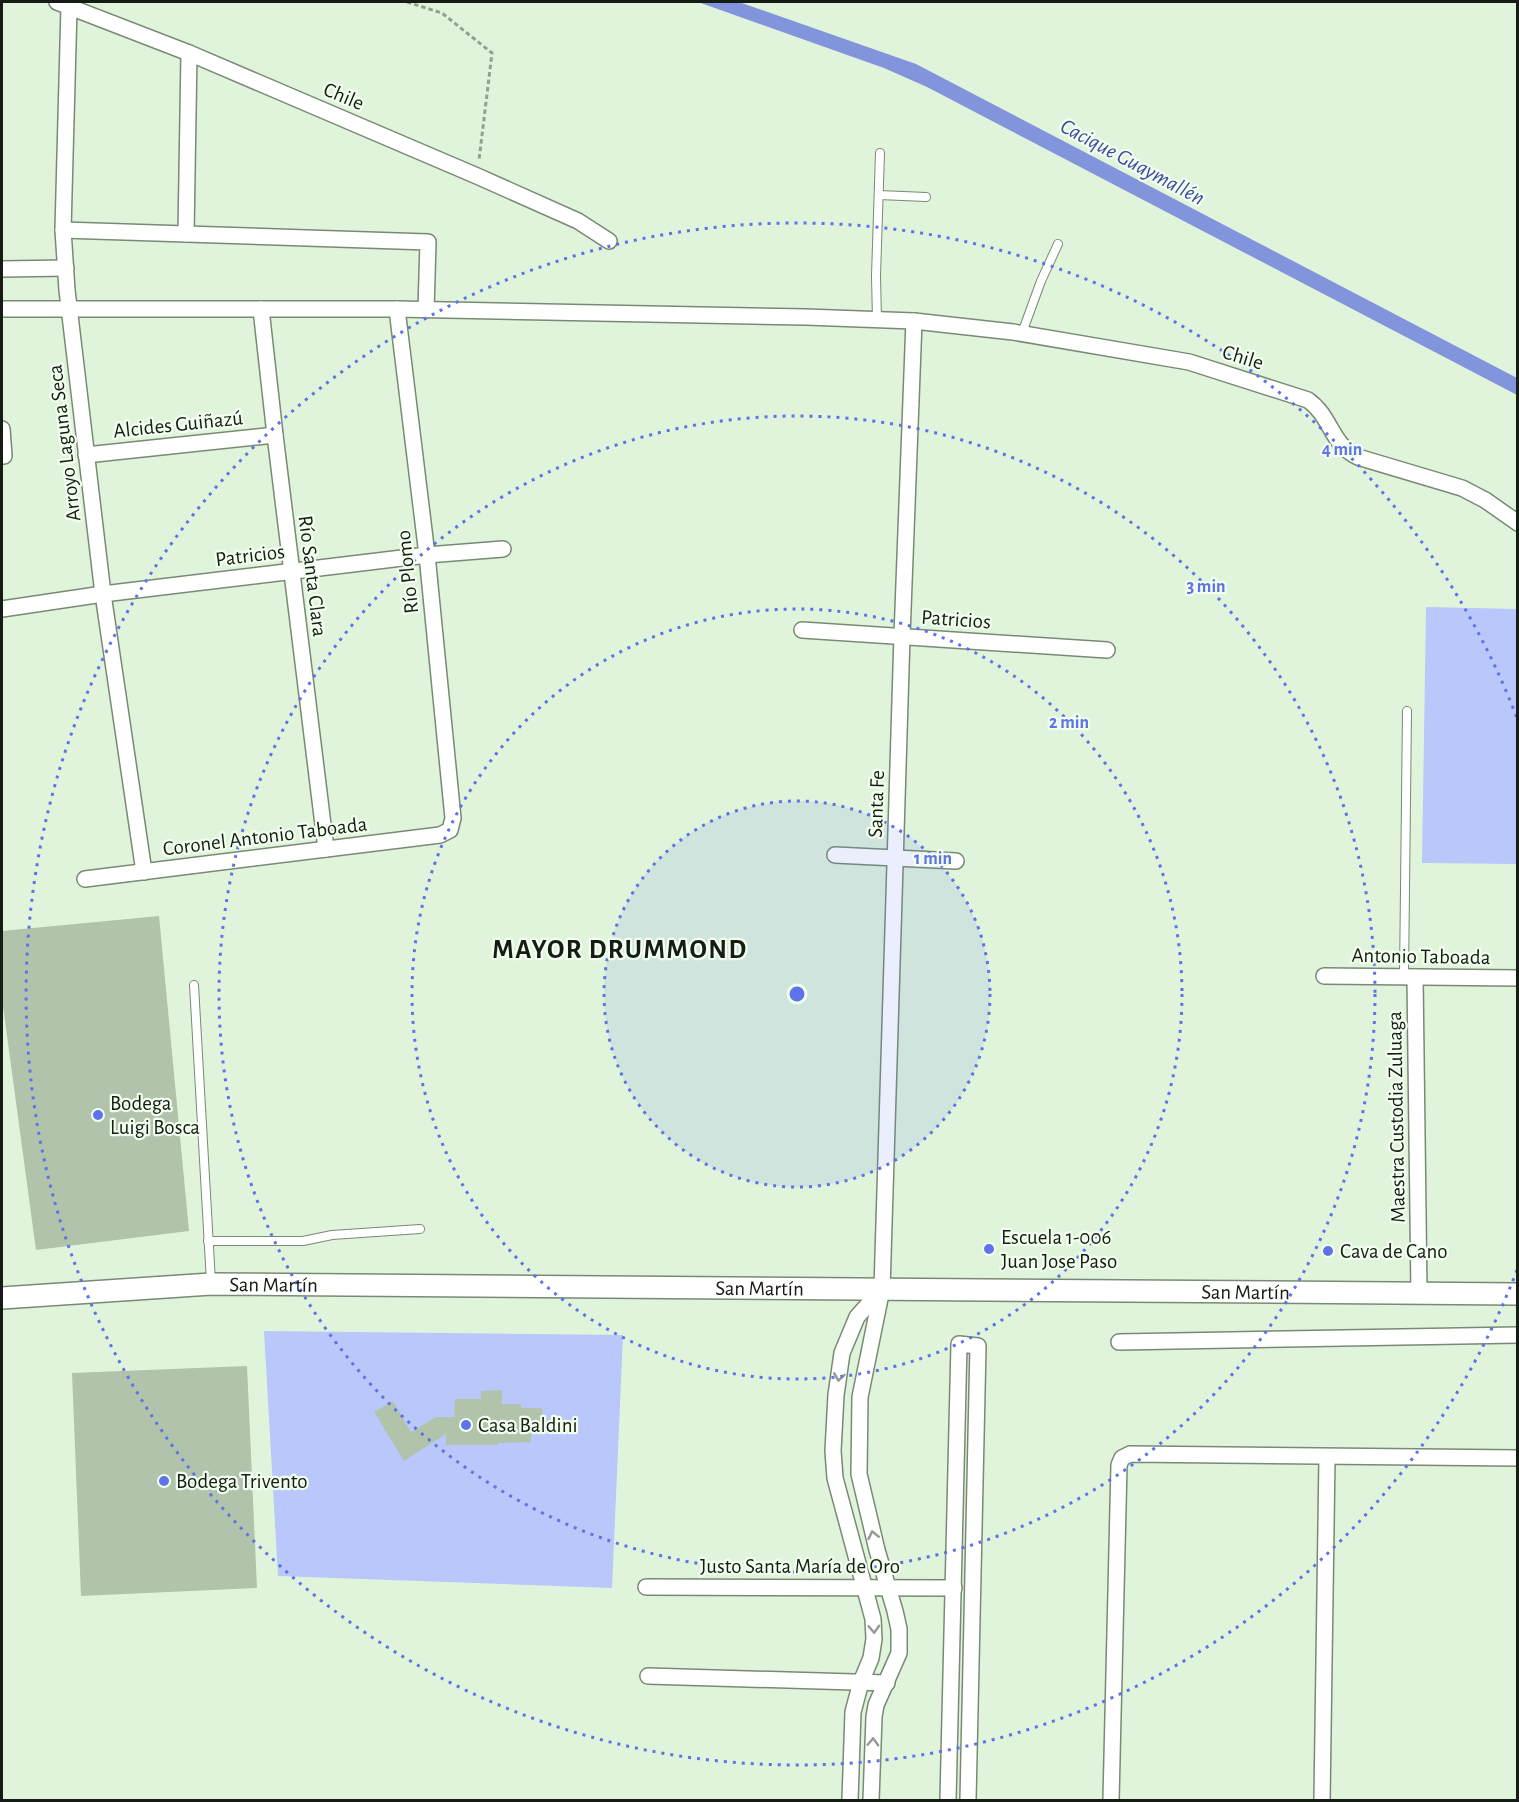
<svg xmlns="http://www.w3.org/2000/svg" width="1519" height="1802" font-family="'Alegreya Sans',sans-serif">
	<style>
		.green { fill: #b9c7fa }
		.water { fill: #8294db }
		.building { fill: #b1c4ab }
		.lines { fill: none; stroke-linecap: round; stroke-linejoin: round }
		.lane-casing { stroke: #788a73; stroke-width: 10 }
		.street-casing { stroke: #788a73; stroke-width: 18 }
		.secondary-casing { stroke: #788a73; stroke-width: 24 }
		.path { stroke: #92a18e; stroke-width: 3; stroke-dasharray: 4.5 3; stroke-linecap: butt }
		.lane { stroke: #fff; stroke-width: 8 }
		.street { stroke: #fff; stroke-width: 15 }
		.secondary { stroke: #fff; stroke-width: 21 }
		.oneway { stroke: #969995 }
		.ring { fill: none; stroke: #5e72e9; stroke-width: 3; stroke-dasharray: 3 6 }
		.poi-dot { fill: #5e72e9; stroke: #f2ffef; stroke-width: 2 }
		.labels { text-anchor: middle; stroke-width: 4.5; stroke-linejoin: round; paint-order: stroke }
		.street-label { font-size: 21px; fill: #151c13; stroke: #f2ffef }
		.poi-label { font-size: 21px; fill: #151c13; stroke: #f2ffef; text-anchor: start }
		.water-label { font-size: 22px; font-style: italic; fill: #3c499e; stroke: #f2ffef }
		.district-label { font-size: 27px; font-weight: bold; letter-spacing: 1.5px; fill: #151c13; stroke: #f2ffef }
		.centre { fill: #5e72e9; stroke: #f2ffef; stroke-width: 3 }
		.ring-label { font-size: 18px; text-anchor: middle; font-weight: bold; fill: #5e72e9; stroke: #f2ffef; stroke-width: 4.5; stroke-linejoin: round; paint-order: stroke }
	</style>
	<rect width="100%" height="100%" fill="#e0f4db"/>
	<g class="green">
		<polygon points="1426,607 1517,609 1517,864 1422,863"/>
		<polygon points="264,1331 623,1335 612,1588 278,1576"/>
	</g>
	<polygon class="water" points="698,2 739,2 916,64 1517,378 1517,395 927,87 884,68"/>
	<g class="building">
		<polygon points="159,916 189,1231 36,1250 2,999 2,931"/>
		<polygon points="247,1366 257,1588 81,1596 72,1373"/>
		<polygon points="502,1390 502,1404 521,1404 521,1408 542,1408 543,1431 531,1432 531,1442 498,1443 498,1445 446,1445 446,1434 404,1461 374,1412 393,1401 411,1432 436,1417 454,1417 455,1399 481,1399 481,1391"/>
	</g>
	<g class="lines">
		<defs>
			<g id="lane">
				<polyline points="879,195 926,197"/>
				<polyline points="877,320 876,276 880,153"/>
				<polyline points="1022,333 1041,281 1058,244"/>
				<polyline points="1404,977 1407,711"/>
				<polyline points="194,985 211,1282"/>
				<polyline points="208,1241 303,1241 332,1235 420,1229"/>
			</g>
			<g id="street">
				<polyline points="57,2 189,53 477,176 578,221 609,241"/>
				<polyline points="69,7 63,230 67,290 103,594 144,872"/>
				<polyline points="63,230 428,242 426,310"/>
				<polyline points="186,234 189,53"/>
				<polyline points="2,269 66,268"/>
				<path d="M 2,309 L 397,309 L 806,317 L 914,321 L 1013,332 L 1189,362 L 1308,400 C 1332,417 1330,444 1358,457 L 1462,488 L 1485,500 L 1518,523"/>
				<polyline points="261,309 275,435 326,849"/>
				<polyline points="2,429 4,456"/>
				<polyline points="86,455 275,435"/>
				<polyline points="2,609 103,594 427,555 503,549"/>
				<polyline points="802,630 1107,650"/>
				<polyline points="835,855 956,861"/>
				<polyline points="85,879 440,835 450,830 453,818 427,555 397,309"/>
				<polyline points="1324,976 1518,978"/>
				<polyline points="1415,977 1419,1293"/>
				<polyline points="1119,1342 1518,1335"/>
				<polyline points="646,1587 954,1588"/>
				<polyline points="648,1676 887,1683"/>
				<polyline points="850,1800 853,1712 861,1682 871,1658 874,1639 873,1619 835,1478 833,1451 836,1395 842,1353 857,1317 880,1291"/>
				<polyline points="871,1800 874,1717 876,1705 899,1653 899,1629 895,1611 877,1550 859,1474 860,1397 882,1289 902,636 914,321"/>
				<polyline points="948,1800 959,1344 978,1346 968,1800"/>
				<polyline points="1111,1800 1119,1465 1122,1458 1130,1454 1518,1458"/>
				<polyline points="1322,1800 1327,1457"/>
			</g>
			<g id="secondary">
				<path id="s1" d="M 2,1298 L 211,1284 L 1518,1294"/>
			</g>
		</defs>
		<use href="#lane" class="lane-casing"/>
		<use href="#street" class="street-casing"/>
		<use href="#secondary" class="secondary-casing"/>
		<polyline class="path" points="407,2 442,13 492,53 479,160"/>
		<use href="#lane" class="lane"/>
		<use href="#street" class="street"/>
		<use href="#secondary" class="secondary"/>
	</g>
	<defs><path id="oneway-chevron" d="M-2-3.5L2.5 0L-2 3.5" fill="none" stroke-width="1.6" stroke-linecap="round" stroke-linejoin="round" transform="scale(1.5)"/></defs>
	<g class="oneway">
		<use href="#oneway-chevron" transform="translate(839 1377) rotate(98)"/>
		<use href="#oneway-chevron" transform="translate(873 1535) rotate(-103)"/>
		<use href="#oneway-chevron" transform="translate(874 1629) rotate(87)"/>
		<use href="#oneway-chevron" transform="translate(873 1742) rotate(-88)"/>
	</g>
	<circle cx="797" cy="994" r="193" fill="#5e72e9" fill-opacity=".12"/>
	<g class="ring">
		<circle cx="797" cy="994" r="193"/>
		<circle cx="797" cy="994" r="385"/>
		<circle cx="797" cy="994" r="578"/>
		<path d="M1517 1270A771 771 0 1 1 1517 718"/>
	</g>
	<g class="poi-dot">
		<circle cx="98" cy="1115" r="6"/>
		<circle cx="989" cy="1249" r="6"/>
		<circle cx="1328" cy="1251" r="6"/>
		<circle cx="466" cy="1425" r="6"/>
		<circle cx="164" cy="1481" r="6"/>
	</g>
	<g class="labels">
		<g class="street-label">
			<text transform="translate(344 96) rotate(23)" y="7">Chile</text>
			<text transform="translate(1243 357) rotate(17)" y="7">Chile</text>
			<text transform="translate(178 424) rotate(-6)" y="7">Alcides Guiñazú</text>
			<text transform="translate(64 443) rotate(-97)" y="7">Arroyo Laguna Seca</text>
			<text transform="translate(250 555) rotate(-7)" y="7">Patricios</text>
			<text transform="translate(407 572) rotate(-96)" y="7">Río Plomo</text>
			<text transform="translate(313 576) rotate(83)" y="7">Río Santa Clara</text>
			<text transform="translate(956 619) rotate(4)" y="7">Patricios</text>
			<text transform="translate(876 804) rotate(-88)" y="7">Santa Fe</text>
			<text transform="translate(265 836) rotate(-7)" y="7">Coronel Antonio Taboada</text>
			<text transform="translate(1421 956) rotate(1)" y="7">Antonio Taboada</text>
			<text transform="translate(1396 1117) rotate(-91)" y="7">Maestra Custodia Zuluaga</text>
			<text dy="7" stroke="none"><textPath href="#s1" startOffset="272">San Martín</textPath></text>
			<text dy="7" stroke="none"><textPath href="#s1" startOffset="758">San Martín</textPath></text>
			<text dy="7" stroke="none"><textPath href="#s1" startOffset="1244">San Martín</textPath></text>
			<text x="800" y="1573">Justo Santa María de Oro</text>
		</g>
		<g class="poi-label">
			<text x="110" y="1110">Bodega<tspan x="110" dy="24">Luigi Bosca</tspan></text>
			<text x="1001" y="1244">Escuela 1-006<tspan x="1001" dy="24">Juan Jose Paso</tspan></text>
			<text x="1340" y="1258">Cava de Cano</text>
			<text x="478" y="1432">Casa Baldini</text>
			<text x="176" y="1488">Bodega Trivento</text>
		</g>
		<g class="water-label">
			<text transform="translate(1133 161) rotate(28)" y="8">Cacique Guaymallén</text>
		</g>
		<g class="district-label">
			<text x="620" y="958">MAYOR DRUMMOND</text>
		</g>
	</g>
	<circle cx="797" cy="994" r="9" class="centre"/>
	<g class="ring-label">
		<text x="1342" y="455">4 min</text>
		<text x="1206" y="592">3 min</text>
		<text x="1069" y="728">2 min</text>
		<text x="933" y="864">1 min</text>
	</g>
	<rect width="1519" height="1802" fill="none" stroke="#151c13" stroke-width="6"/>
</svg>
